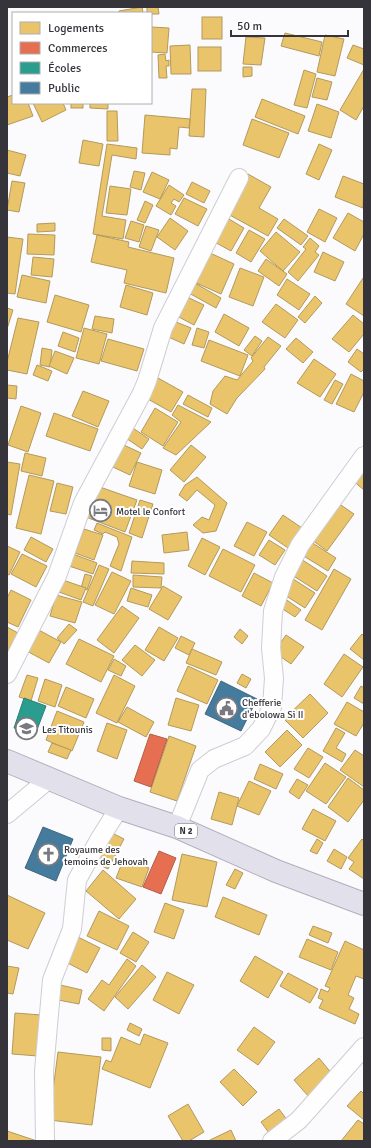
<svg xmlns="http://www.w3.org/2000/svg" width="371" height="1148" font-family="Signika,sans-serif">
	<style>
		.homes { fill: #e9c46a; stroke: #b3995c }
		.shops { fill: #e76f51; stroke: #b25d4a }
		.schools { fill: #2a9d8f; stroke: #2d7e76 }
		.public { fill: #457b9d; stroke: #406680 }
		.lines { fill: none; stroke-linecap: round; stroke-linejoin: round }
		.minor-casing { stroke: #cecdd3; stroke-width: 20 }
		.trunk-casing { stroke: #b2afbc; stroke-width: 24 }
		.minor { stroke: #fefeff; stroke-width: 18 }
		.trunk { stroke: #e2e0ea; stroke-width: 22 }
		.labels { text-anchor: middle; stroke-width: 4; stroke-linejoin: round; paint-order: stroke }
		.shield { fill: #fff; stroke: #727176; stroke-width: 1 }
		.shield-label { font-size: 9px; font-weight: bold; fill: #35343b }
		.poi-label { font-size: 10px; fill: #35343b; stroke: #fff; text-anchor: start }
	</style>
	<rect width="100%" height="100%" fill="#fbfafd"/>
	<g class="homes">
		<polygon points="142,7 143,13 119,13 119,11"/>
		<polygon points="147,7 158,7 159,14 151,14 151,13 147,13"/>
		<rect x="202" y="17" width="20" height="22"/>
		<polygon points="151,27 169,28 167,53 151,52"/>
		<polygon points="285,33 322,42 319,56 281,46"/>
		<polygon points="325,35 344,39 335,76 317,72"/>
		<polygon points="246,37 265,38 261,65 243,64"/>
		<polygon points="190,45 191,74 171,74 170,46"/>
		<polygon points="353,45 364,49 364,65 347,58"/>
		<rect x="198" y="47" width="23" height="24"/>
		<polygon points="165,54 166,61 169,60 169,66 166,66 167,78 159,78 158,55"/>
		<polygon points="243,67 252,67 252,76 243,77"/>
		<polygon points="364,69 364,106 356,120 340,110"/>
		<polygon points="304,70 316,74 307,108 294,105"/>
		<polygon points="317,78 332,82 327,100 312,97"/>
		<polygon points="192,89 206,89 204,137 189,136"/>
		<polygon points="13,95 13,103 28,103 33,116 7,125 7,97"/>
		<polygon points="262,99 305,116 298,134 255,117"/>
		<polygon points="33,103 63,103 66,110 42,122"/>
		<rect x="71" y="103" width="12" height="5"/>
		<polygon points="90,103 108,103 108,109 90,108"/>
		<polygon points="317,104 339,112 331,138 308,131"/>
		<polygon points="107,111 117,111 118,141 107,141"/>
		<polygon points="145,115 190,119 189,128 179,127 177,149 170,148 170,155 142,153"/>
		<polygon points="252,119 289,133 279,158 243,145"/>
		<polygon points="83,140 103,144 99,166 79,163"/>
		<polygon points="107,144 137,148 136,159 112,155 102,216 126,220 123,239 93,234"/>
		<polygon points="319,144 332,150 319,180 306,174"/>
		<polygon points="7,150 26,155 20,176 7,173"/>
		<polygon points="134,171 145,173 141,190 130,187"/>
		<polygon points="152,172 169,180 160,199 143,192"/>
		<polygon points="248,174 271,187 259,208 278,219 268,236 226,213"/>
		<polygon points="343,176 364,184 363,208 335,197"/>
		<polygon points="12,181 25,183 19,212 7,210"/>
		<polygon points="192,182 210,191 204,203 186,194"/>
		<polygon points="169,185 184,195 179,202 174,199 171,203 176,206 171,215 156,206"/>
		<polygon points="110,186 131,189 127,215 106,213"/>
		<polygon points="184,198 207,209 198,226 175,214"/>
		<polygon points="145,201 153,205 145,223 137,220"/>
		<polygon points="319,209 337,218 325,242 307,232"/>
		<polygon points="348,213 364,222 364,234 355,251 333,238"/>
		<polygon points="224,216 244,228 231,251 211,240"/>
		<polygon points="170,218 188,231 175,250 157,237"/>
		<polygon points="284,219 308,236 301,245 277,228"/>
		<polygon points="131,221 144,225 139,242 125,238"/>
		<polygon points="55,223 55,231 37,232 37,224"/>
		<polygon points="146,226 159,230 151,251 139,247"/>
		<polygon points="249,230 265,239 251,262 236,253"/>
		<polygon points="276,232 300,252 283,271 260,251"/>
		<polygon points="28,234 55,235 54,255 27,254"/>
		<polygon points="97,235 129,242 128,247 174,258 166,293 124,283 127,270 91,262"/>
		<polygon points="7,237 23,239 15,294 7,293"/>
		<polygon points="310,238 319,246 315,252 319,255 298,281 288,272 306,249 303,247"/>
		<polygon points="208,252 234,264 221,294 194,282"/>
		<polygon points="323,252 344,262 335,281 314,272"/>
		<polygon points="33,257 54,259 52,277 31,275"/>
		<polygon points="266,259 287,274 279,286 258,271"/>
		<polygon points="240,268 264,277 253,306 229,297"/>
		<polygon points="22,275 50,281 46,303 17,297"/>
		<polygon points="363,278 364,278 364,316 346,304"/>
		<polygon points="287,279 310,294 299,310 277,295"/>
		<polygon points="193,282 221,298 216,308 187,292"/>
		<polygon points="126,285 153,293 147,315 120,307"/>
		<polygon points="55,295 89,305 81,332 47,322"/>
		<polygon points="185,296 204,305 194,325 175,315"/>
		<polygon points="315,296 322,303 305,323 298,317"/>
		<polygon points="276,304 298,320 285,338 262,322"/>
		<polygon points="7,308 13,310 7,329"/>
		<polygon points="224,314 249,328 239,346 215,332"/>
		<polygon points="353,315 364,324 364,334 349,352 332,339"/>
		<polygon points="95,316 114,319 112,333 92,329"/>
		<polygon points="18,318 39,322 27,374 7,370 7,362"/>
		<polygon points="171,320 191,328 184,344 164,335"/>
		<polygon points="84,328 107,334 99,364 76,358"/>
		<polygon points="197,328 209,332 204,348 192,345"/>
		<polygon points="63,332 79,338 75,352 58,346"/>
		<polygon points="255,336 262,341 252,356 244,350"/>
		<polygon points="268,337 281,346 264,367 265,369 237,398 227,414 210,404 213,391 225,376 237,380 253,361 251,358"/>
		<polygon points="296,338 313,352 303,363 286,349"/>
		<polygon points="108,339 144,349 137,371 101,361"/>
		<polygon points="209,340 248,355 240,376 201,361"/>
		<polygon points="42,348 52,350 50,367 40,365"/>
		<polygon points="357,349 364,354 364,369 361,372 348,362"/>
		<polygon points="55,351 74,358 67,374 49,366"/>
		<polygon points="314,359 336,374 320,397 297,383"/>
		<polygon points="37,365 52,371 48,381 33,375"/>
		<polygon points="351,374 364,381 364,392 354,412 336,404"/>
		<polygon points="158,378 183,392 171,412 146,398"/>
		<polygon points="335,380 343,384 332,404 324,400"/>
		<polygon points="7,385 17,386 16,399 7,398"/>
		<polygon points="83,391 109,401 98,427 72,416"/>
		<polygon points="188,395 212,408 208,417 183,404"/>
		<polygon points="178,405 211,422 176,455 163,448 181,422 172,415"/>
		<polygon points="21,406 41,413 28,452 8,445"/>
		<polygon points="155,408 178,422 163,446 141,432"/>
		<polygon points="54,413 98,429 90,451 46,436"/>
		<polygon points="127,424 149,439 142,449 120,434"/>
		<polygon points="111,439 141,453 130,475 100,461"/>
		<polygon points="191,445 206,457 184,482 170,470"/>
		<polygon points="25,453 46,458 42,476 21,471"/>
		<polygon points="7,462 20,464 11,515 7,514"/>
		<polygon points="137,462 162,470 155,494 129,486"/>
		<polygon points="364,466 364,490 352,480"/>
		<polygon points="29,475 54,481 41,534 16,528"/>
		<polygon points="197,477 227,503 216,531 203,533 193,525 202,517 209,520 215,505 197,490 187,501 179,495 185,485"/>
		<polygon points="57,483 73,487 66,514 50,511"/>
		<polygon points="97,486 137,500 125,532 86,517"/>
		<polygon points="140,500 153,504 142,538 129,533"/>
		<polygon points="335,501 354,514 327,551 308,537"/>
		<polygon points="283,515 302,528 288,548 269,535"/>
		<polygon points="247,522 267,532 254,556 234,546"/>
		<polygon points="97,523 132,537 121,571 110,566 119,544 117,537 105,532 103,534 94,530"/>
		<polygon points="84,529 103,535 94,560 75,553"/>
		<polygon points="187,532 189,550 164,553 162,535"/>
		<polygon points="31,537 53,549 46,562 24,550"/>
		<polygon points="202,538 220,547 205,575 188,566"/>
		<polygon points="269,540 285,550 275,565 259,555"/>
		<polygon points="311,542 336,558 328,571 302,555"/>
		<polygon points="7,546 20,552 9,575 7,574"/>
		<polygon points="223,549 255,565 241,592 209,576"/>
		<polygon points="22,554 47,566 36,587 11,574"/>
		<polygon points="73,554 97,563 93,574 69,566"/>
		<polygon points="301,559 327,576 317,591 292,575"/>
		<polygon points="132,561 164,563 164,574 131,573"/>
		<polygon points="99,565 109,569 93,606 83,602"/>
		<polygon points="334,569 351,579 322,630 305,620"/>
		<polygon points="112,572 131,581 114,614 95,605"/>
		<polygon points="254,573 273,583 261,606 242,596"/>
		<polygon points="85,574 92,576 87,590 81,588"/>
		<polygon points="133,575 162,577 161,588 133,587"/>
		<polygon points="290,577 315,593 305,608 280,592"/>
		<polygon points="63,580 86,588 81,600 59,592"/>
		<polygon points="163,586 182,597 168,620 149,609"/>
		<polygon points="131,588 152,595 148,607 127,601"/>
		<polygon points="11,590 31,600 18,627 7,622 7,598"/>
		<polygon points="56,595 82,602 75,623 50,616"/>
		<polygon points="281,596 301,610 295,617 275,604"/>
		<polygon points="122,606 139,618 114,653 97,640"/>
		<polygon points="69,624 77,630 64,644 57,638"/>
		<polygon points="7,627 18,633 7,653"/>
		<polygon points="159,627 178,638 164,661 145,650"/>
		<polygon points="35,628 61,642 49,663 23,649"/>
		<polygon points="240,629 248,636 242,644 234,637"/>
		<polygon points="362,634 364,636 364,660 350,649"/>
		<polygon points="286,635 304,647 291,664 274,652"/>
		<polygon points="181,636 195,643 189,655 175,648"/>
		<polygon points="79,639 114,656 101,682 66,664"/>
		<polygon points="135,645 155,660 142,676 122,660"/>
		<polygon points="192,649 222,662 216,675 186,663"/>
		<polygon points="344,654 363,667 342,697 324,684"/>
		<polygon points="114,659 126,666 121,676 108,670"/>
		<polygon points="188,666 218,680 207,704 177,691"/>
		<polygon points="242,674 251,679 246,688 237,683"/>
		<polygon points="27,675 38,678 31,701 19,697"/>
		<polygon points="114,675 135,686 117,723 96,713"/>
		<polygon points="45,679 62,685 55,707 38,701"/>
		<polygon points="361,686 364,688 364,704 354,698"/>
		<polygon points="66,687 94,699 86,718 58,706"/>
		<polygon points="310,694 328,713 303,738 284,719"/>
		<polygon points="176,698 199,705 191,731 168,725"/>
		<polygon points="347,702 364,712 364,723 356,736 334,724"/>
		<polygon points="127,707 154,722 146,737 118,722"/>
		<polygon points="57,711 84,722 72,751 46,740"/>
		<polygon points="107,723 127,730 117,759 97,751"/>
		<polygon points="336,728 345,733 336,748 346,754 342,762 323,751"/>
		<polygon points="287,730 302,745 280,767 265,752"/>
		<polygon points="169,736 196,746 177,801 150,792"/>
		<polygon points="52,743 71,750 67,759 48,752"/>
		<polygon points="308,748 323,757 309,778 294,769"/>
		<polygon points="355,750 364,756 364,787 340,770"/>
		<polygon points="325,763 346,777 326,804 306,791"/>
		<polygon points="260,764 283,774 276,789 254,779"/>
		<polygon points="348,778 364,790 364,800 348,822 328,807"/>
		<polygon points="297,779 308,785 299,799 289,792"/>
		<polygon points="249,781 271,791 259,815 237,806"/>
		<polygon points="219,792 239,798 232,825 211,819"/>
		<polygon points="313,809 336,821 325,841 302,829"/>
		<polygon points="110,832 124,839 108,869 94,862"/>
		<polygon points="317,839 323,843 317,854 310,851"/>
		<polygon points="362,839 364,841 364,879 349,869 354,862 348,858"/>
		<polygon points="334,849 347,857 341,869 327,861"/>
		<polygon points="182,854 217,862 207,907 172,900"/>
		<polygon points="124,858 149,868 142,887 116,878"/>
		<polygon points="235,869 243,873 235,889 226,885"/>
		<polygon points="103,870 136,899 119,919 86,891"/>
		<polygon points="7,895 45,913 28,949 7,940"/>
		<polygon points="223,897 267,915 259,935 215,917"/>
		<polygon points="165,903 184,910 174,939 154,932"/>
		<polygon points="99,911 129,926 117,950 87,936"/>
		<polygon points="313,926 332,933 328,943 309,935"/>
		<polygon points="133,932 149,942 136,962 120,953"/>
		<polygon points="72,934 100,948 87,973 60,959"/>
		<polygon points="307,939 338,952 331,970 299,957"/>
		<polygon points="345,941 364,950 364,979 356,976 348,995 354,998 349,1009 359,1014 355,1024 319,1008 323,1000 318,998 321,989 328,992 330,988 325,986"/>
		<polygon points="255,956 283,972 268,998 240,981"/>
		<polygon points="127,959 136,966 104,1011 88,999 102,980 109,985"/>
		<polygon points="142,965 156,977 128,1009 115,997"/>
		<polygon points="7,966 19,968 13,994 7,993"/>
		<polygon points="167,972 194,985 179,1014 153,1000"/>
		<polygon points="288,973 318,989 310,1003 280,986"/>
		<polygon points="56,984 82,990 79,1004 53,999"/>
		<polygon points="15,1013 41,1015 38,1056 12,1054"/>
		<polygon points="130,1023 142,1029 139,1036 127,1030"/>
		<polygon points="254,1027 275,1042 258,1065 237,1050"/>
		<polygon points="144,1034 168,1043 150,1088 102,1069 106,1060 111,1062 121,1037 140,1045"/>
		<polygon points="102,1038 111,1038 111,1051 102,1050"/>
		<polygon points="58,1052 101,1057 92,1125 49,1120"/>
		<polygon points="319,1058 341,1085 317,1106 294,1080"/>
		<polygon points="234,1069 257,1092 243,1106 220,1082"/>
		<polygon points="361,1091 364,1094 364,1120 347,1106"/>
		<polygon points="188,1104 204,1132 189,1141 183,1141 168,1116"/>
		<polygon points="279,1109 293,1128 275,1141 261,1122"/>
		<polygon points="358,1120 364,1124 364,1141 341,1141"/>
		<polygon points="231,1130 236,1141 211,1141 210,1140"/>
		<polygon points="7,1131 37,1141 7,1141"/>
	</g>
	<g class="shops">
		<polygon points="150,734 167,739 151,787 134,781"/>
		<polygon points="159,851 176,858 161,894 143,887"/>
	</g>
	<polygon class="schools" points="24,698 46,706 35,735 14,728"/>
	<g class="public">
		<polygon points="221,681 257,699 241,731 205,714"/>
		<polygon points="43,827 73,839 56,881 25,868"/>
	</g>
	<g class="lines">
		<defs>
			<g id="minor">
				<polyline points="7,674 57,576 83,503 142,393 147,381 163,328 239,178"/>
				<polyline points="7,814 49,779"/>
				<polyline points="177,827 200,770 214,759 245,746 261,729 272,707 274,678 271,648 273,611 284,577 300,545 364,456"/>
				<polyline points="45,1141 44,1071 52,980 72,929 77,880 99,840 119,808"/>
				<polyline points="272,1141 299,1120 364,1047"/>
			</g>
			<polyline id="trunk" points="7,761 119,808 177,827 276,871 364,904"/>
		</defs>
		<use href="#minor" class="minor-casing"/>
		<use href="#trunk" class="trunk-casing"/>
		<use href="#minor" class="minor"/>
		<use href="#trunk" class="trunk"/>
	</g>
	<defs>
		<symbol id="hotel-ring" viewBox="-11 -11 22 22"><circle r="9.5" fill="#fff" stroke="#7a797f" stroke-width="1.5"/><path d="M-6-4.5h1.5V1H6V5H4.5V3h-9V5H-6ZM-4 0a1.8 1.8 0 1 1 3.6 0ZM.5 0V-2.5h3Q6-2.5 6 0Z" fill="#7a797f"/></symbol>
		<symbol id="civic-ring" viewBox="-11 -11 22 22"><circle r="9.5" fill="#fff" stroke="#7a797f" stroke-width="1.5"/><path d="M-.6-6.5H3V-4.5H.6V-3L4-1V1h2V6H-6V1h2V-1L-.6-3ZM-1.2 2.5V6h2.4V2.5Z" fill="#7a797f"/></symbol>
		<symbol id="school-ring" viewBox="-11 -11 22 22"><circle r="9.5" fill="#fff" stroke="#7a797f" stroke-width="1.5"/><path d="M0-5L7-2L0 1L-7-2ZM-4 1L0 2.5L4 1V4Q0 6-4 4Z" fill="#7a797f"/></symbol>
		<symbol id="church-ring" viewBox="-11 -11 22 22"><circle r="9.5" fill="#fff" stroke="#7a797f" stroke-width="1.5"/><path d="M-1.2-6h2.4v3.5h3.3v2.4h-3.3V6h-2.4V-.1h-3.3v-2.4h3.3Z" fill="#7a797f"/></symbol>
	</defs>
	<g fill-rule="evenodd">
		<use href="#hotel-ring" x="88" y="498" width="25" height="25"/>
		<use href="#civic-ring" x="214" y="696" width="25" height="25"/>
		<use href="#school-ring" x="14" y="716" width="25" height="25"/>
		<use href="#church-ring" x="36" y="842" width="25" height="25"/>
	</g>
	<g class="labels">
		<rect class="shield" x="175" y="824" width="22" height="14" rx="3"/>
		<g class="shield-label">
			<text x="186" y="834">N 2</text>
		</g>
		<g class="poi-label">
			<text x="116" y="515">Motel le Confort</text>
			<text x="242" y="706">Chefferie<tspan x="242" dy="12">d'ebolowa Si II</tspan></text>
			<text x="42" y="733">Les Titounis</text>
			<text x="64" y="853">Royaume des<tspan x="64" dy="12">temoins de Jehovah</tspan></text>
		</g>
	</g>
	<rect width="371" height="1148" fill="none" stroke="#35343b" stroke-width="16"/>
	<rect x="12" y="12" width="140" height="92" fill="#ffffff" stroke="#aeaeb1"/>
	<rect x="20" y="22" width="20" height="12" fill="#e9c46a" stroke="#aeaeb1"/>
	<text x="48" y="32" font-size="12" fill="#35343b">Logements</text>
	<rect x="20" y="42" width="20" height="12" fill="#e76f51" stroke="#aeaeb1"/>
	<text x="48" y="52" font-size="12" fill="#35343b">Commerces</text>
	<rect x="20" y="62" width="20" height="12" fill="#2a9d8f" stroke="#aeaeb1"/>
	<text x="48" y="72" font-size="12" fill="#35343b">Écoles</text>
	<rect x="20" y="82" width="20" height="12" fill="#457b9d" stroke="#aeaeb1"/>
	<text x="48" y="92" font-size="12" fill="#35343b">Public</text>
	<path d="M231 30v6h117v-6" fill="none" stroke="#35343b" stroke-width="2"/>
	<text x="237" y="30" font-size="12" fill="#35343b" stroke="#ffffff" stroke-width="3" paint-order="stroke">50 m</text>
</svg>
